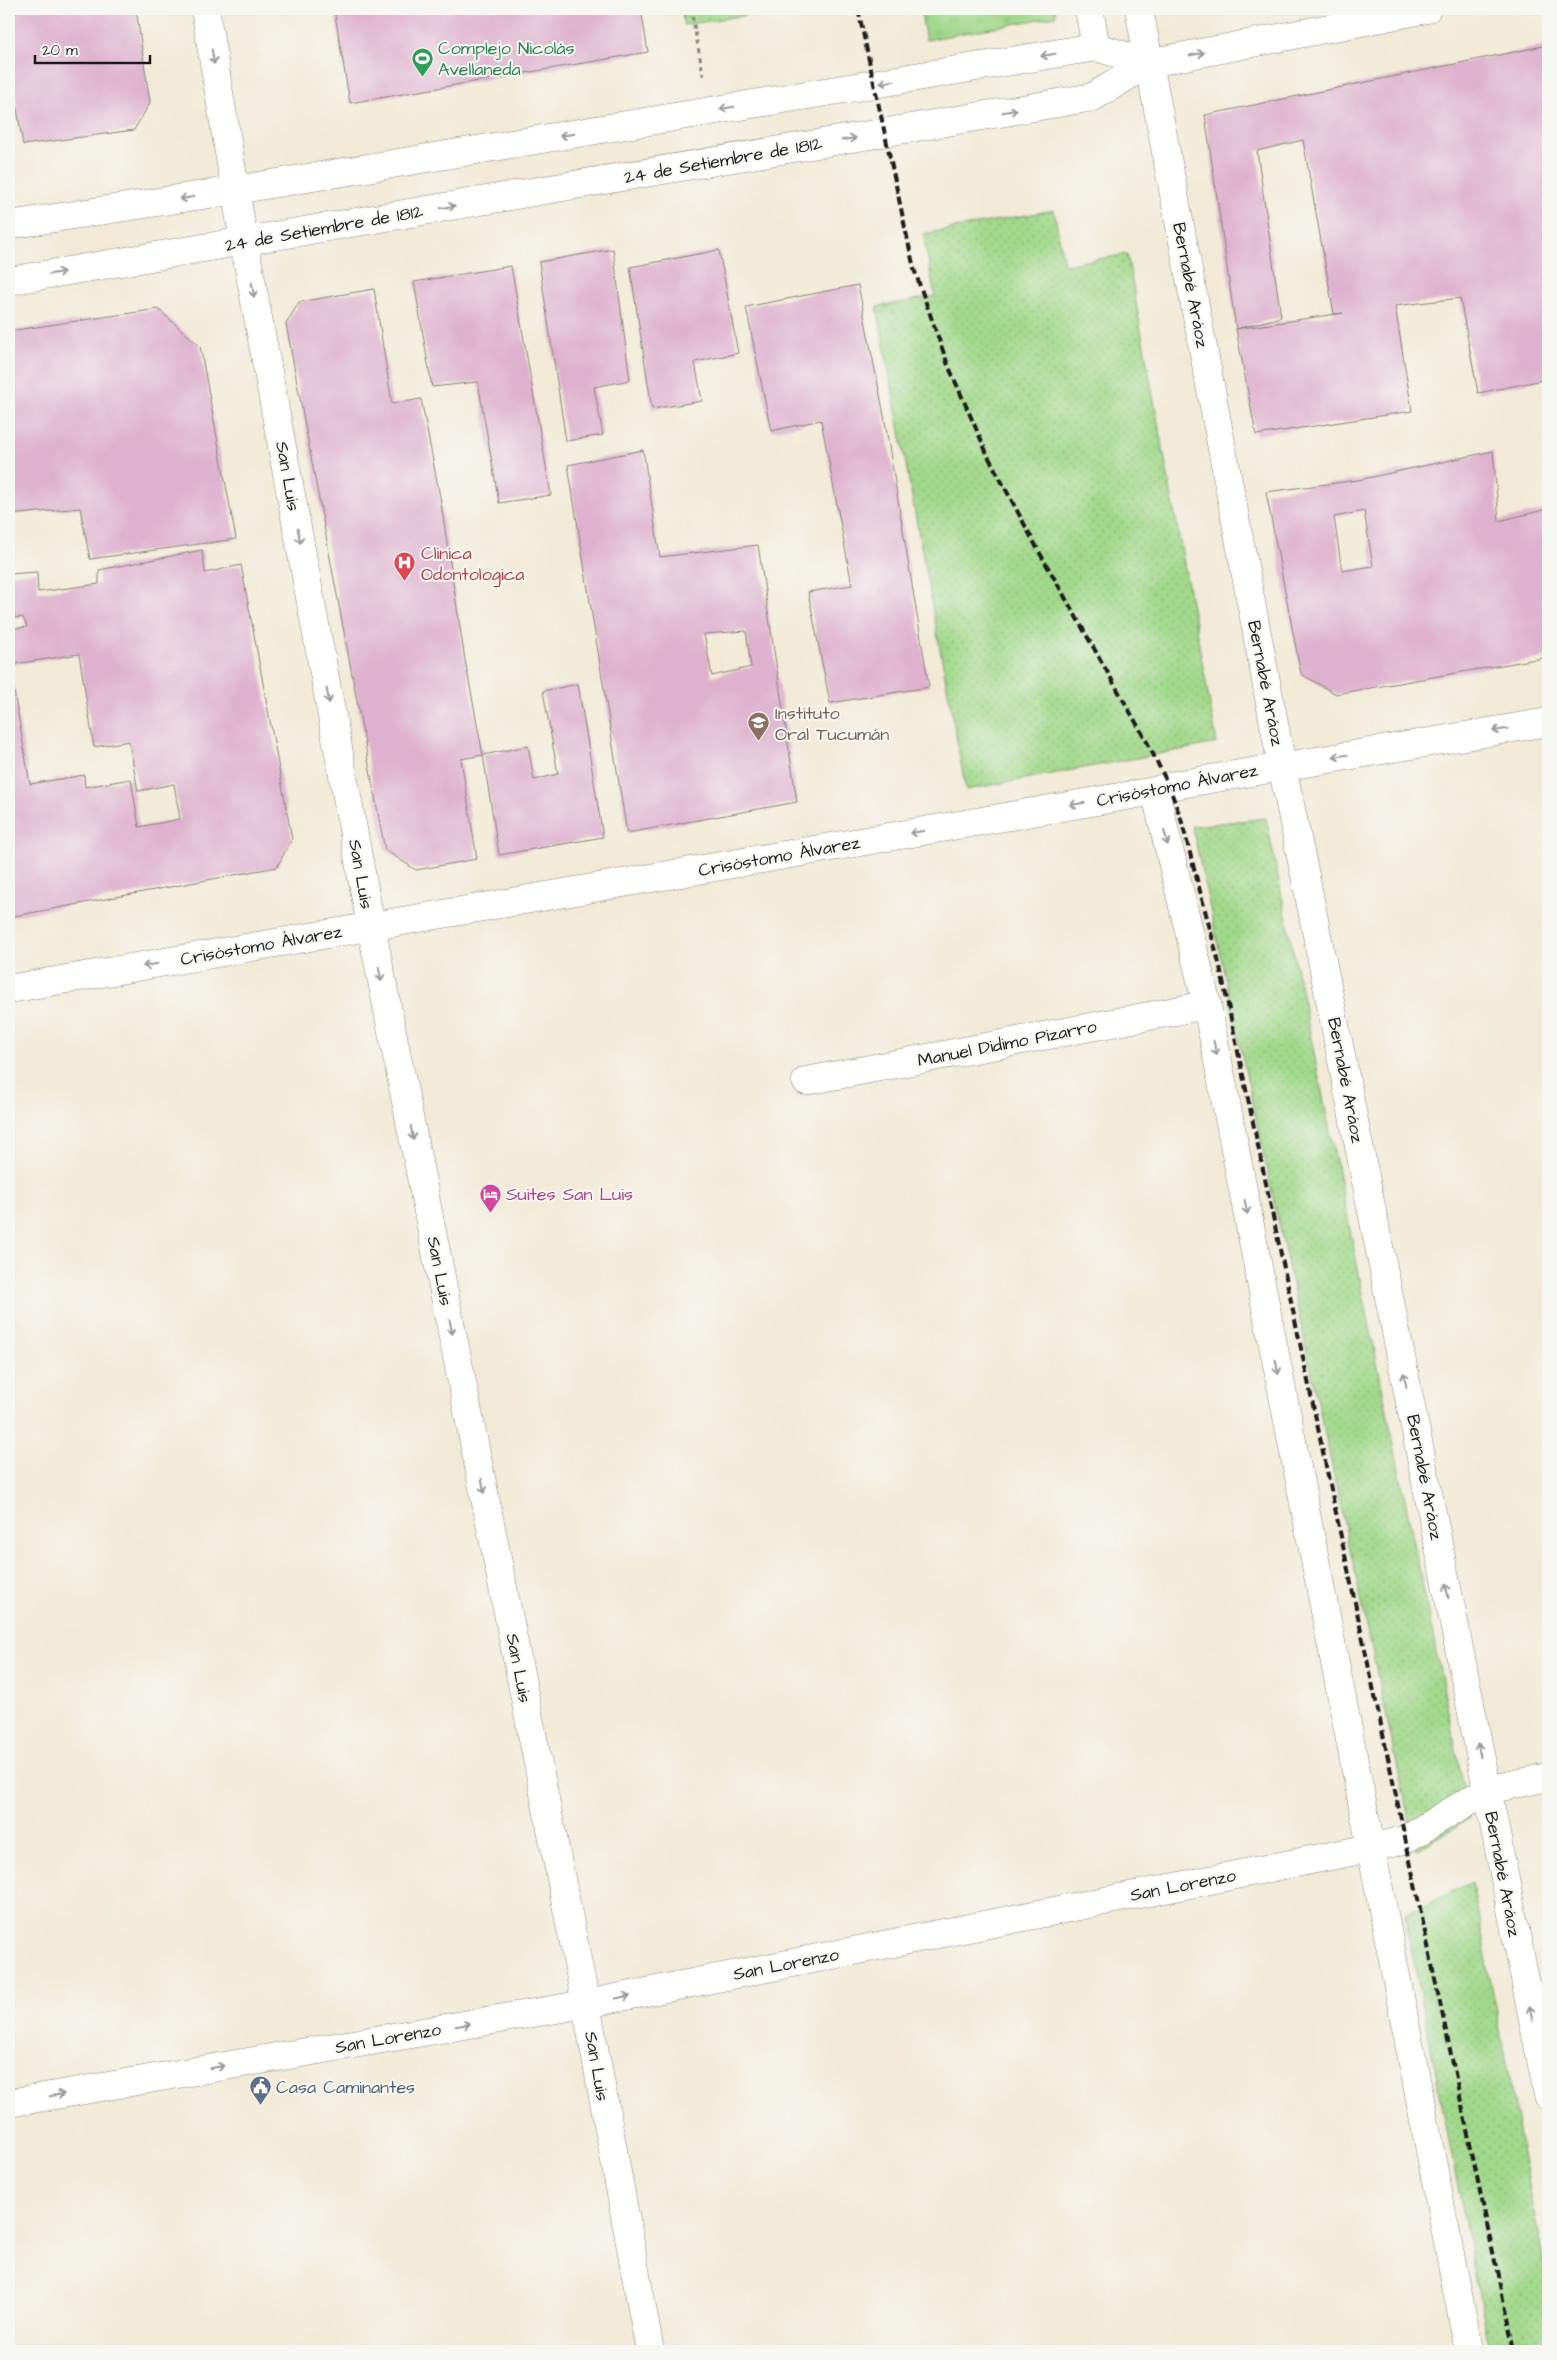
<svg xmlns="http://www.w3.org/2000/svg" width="1557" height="2360" font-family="'Architects Daughter',sans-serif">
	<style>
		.grass { fill: url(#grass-dots); stroke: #5e7a53 }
		.park { fill: url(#park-tufts); stroke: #5e7a53 }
		.building { fill: #deb2ce; fill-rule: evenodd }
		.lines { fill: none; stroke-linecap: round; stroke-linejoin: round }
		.minor-casing { stroke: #87837a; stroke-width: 29 }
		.tertiary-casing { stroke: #87837a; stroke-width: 29 }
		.secondary-casing { stroke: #87837a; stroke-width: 29 }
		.primary-casing { stroke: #87837a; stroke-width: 29 }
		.path { stroke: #87837a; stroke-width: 3; stroke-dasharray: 4 4; stroke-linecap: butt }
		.minor { stroke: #fff; stroke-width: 28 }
		.tertiary { stroke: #fff; stroke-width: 28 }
		.secondary { stroke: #fff; stroke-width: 28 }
		.primary { stroke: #fff; stroke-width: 28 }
		.rail { stroke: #1c1c1c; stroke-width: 4; stroke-dasharray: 8 4; stroke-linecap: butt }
		.oneway { stroke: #999 }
		.labels { text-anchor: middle; stroke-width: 4; stroke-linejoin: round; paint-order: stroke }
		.leisure-label { font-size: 18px; fill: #27864d; stroke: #f6f6f2; text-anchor: start }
		.street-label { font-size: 18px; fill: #1c1c1c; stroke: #f6f6f2 }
		.health-label { font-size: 18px; fill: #be3a42; stroke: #f6f6f2; text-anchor: start }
		.education-label { font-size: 18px; fill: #785e54; stroke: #f6f6f2; text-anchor: start }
		.hotel-label { font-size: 18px; fill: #b23c85; stroke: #f6f6f2; text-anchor: start }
		.service-label { font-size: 18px; fill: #4e5e75; stroke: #f6f6f2; text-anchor: start }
	</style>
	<defs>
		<pattern id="grass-dots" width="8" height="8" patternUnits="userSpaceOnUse" patternTransform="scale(1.25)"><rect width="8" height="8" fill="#a1d88a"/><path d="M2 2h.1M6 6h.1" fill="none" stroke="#8ab976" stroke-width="1.8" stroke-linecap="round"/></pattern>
		<pattern id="park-tufts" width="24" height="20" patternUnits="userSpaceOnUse" patternTransform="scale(1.25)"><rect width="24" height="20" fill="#a1d88a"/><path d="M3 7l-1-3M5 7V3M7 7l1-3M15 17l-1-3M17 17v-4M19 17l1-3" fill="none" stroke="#8ab976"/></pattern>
	</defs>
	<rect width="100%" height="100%" fill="#f6f6f2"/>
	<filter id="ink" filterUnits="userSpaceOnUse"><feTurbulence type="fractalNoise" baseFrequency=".02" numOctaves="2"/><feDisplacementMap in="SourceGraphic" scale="10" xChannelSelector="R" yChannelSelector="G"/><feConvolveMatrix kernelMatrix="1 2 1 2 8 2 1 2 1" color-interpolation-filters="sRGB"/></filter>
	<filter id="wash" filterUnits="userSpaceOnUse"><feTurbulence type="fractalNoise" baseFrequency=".0096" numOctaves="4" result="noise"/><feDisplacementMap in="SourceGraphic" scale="20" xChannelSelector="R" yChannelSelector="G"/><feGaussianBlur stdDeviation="1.12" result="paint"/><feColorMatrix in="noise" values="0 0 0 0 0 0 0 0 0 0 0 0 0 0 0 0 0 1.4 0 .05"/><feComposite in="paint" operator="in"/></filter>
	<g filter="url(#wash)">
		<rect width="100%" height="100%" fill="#f2ead7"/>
		<g class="grass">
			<polygon points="681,9 784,9 684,25"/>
			<polygon points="1054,210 1064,265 1127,254 1217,743 966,790 877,307 935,296 923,234"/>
			<polygon points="1266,818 1470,1818 1416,1851 1192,826"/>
			<polygon points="1472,1882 1548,2286 1548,2351 1490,2351 1405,1915"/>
		</g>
		<polygon class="park" points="920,9 1055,9 1056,16 926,40"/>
		<g id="blocks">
			<g class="building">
				<polygon points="9,9 136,9 150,103 134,130 23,145 9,60"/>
				<polygon points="334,9 641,9 648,52 350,103"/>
				<polygon points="1548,45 1548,379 1478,393 1460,298 1395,306 1412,411 1256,435 1236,329 1343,313 1334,314 1303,140 1257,151 1281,317 1236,329 1205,115"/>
				<polygon points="613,249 630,380 594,387 603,435 566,441 539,262"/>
				<polygon points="719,250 738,353 695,362 702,401 652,409 630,267"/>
				<polygon points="511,266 551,495 499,503 478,382 432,387 414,282"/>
				<polygon points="858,285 883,410 929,687 830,703 808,592 852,585 821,420 771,431 746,307"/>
				<polygon points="374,289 392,404 421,399 440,497 465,660 483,755 528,746 534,780 558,774 543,691 578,684 603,837 499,855 483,755 461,759 477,859 416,870 385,850 286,324 299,302"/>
				<polygon points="158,309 200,346 236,539 90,559 80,508 9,515 9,331"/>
				<path d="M 643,450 L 660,557 L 758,545 L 797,802 L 627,833 L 568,465 ZM 746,631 L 751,667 L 712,676 L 704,634 Z"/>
				<path d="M 1493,451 L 1499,521 L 1548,509 L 1548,657 L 1336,694 L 1301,674 L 1266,492 L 1358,480 ZM 1364,511 L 1373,566 L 1342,571 L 1334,517 Z"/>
				<polygon points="202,550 205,573 241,565 292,839 277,867 9,917 9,674 11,674 30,784 84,775 85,787 131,779 139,827 180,819 174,784 138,791 129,741 94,747 79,654 9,665 9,629 27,627 23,617 15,618 9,588 9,574 37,572 38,592 99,584 99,570"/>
			</g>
		</g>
	</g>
	<g filter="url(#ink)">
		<use href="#blocks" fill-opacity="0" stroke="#87837a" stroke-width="1"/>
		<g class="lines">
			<defs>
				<g id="minor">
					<polyline points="205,9 244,242 371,926 586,2004 650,2351"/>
					<polyline points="9,989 1155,791 1169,786 1548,722"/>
					<polyline points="806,1081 1207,1005"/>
					<polyline points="9,2103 586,2004 1371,1848 1404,1840 1487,1790 1548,1777"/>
				</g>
				<g id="tertiary">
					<polyline points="1139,9 1282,766 1308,890 1548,2095"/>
					<polyline points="1155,791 1207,1005 1469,2351"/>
				</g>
				<polyline id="secondary" points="1089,9 1096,47"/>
				<g id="primary">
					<polyline points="9,225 235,190 1096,47 1149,63"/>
					<polyline points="9,281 1093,97 1149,63 1427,9"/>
				</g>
			</defs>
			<use href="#minor" class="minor-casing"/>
			<use href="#tertiary" class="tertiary-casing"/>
			<use href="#secondary" class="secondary-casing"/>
			<use href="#primary" class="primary-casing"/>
			<polyline class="path" points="691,9 704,79"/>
			<use href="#minor" class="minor"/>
			<use href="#tertiary" class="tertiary"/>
			<use href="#secondary" class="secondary"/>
			<use href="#primary" class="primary"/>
			<polyline class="rail" points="858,9 914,269 948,365 989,458 1037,548 1146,740 1169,786 1181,819 1220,967 1514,2351"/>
		</g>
		<defs><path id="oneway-shaft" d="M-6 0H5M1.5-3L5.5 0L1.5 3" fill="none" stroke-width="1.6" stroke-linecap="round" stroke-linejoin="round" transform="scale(1.25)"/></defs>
		<g class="oneway">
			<use href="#oneway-shaft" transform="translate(1197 54) rotate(-11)"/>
			<use href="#oneway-shaft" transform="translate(1048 55) rotate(171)"/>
			<use href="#oneway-shaft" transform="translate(213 57) rotate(81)"/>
			<use href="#oneway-shaft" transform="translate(887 82) rotate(171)"/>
			<use href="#oneway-shaft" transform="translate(727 108) rotate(171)"/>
			<use href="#oneway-shaft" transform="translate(1010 111) rotate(-10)"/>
			<use href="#oneway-shaft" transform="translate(567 135) rotate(171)"/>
			<use href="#oneway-shaft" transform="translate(849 139) rotate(-10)"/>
			<use href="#oneway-shaft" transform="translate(187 198) rotate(171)"/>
			<use href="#oneway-shaft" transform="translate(448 207) rotate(-10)"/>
			<use href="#oneway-shaft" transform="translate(57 273) rotate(-9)"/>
			<use href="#oneway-shaft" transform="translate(253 290) rotate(80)"/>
			<use href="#oneway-shaft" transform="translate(299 536) rotate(80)"/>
			<use href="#oneway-shaft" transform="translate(328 696) rotate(80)"/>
			<use href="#oneway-shaft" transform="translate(1500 730) rotate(171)"/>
			<use href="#oneway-shaft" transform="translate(1340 756) rotate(171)"/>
			<use href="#oneway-shaft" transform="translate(1077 804) rotate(170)"/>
			<use href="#oneway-shaft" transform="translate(917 832) rotate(170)"/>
			<use href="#oneway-shaft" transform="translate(1166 838) rotate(76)"/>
			<use href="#oneway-shaft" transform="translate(150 965) rotate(170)"/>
			<use href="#oneway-shaft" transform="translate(380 974) rotate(79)"/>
			<use href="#oneway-shaft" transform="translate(1215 1048) rotate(79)"/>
			<use href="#oneway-shaft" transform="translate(412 1133) rotate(79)"/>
			<use href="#oneway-shaft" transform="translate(1246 1207) rotate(79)"/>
			<use href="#oneway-shaft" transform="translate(451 1327) rotate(79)"/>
			<use href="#oneway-shaft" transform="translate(1277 1367) rotate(79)"/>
			<use href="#oneway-shaft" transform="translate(1405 1380) rotate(-101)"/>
			<use href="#oneway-shaft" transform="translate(483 1486) rotate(79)"/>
			<use href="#oneway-shaft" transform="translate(1447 1591) rotate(-101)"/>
			<use href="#oneway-shaft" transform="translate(1479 1750) rotate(-101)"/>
			<use href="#oneway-shaft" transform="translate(623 1997) rotate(-11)"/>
			<use href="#oneway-shaft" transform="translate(1531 2013) rotate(-102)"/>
			<use href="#oneway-shaft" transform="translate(463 2025) rotate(-10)"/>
			<use href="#oneway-shaft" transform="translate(217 2067) rotate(-10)"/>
			<use href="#oneway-shaft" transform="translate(57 2095) rotate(-10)"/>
		</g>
	</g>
	<defs>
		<symbol id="stadium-pin" viewBox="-11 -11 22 30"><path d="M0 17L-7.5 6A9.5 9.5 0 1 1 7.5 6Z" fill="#2e9e5b" stroke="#f6f6f2"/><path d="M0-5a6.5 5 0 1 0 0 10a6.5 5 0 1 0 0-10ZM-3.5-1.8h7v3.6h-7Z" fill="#fff"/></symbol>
		<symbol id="hospital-pin" viewBox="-11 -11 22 30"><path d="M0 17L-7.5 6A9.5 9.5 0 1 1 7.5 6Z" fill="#e0444e" stroke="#f6f6f2"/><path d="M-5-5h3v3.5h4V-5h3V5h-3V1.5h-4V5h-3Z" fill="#fff"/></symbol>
		<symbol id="school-pin" viewBox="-11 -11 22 30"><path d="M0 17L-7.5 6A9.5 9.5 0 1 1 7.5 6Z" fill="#8d6e63" stroke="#f6f6f2"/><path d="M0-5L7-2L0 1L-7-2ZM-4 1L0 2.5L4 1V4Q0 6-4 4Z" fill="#fff"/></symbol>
		<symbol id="hotel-pin" viewBox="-11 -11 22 30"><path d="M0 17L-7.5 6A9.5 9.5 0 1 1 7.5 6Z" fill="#d1479c" stroke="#f6f6f2"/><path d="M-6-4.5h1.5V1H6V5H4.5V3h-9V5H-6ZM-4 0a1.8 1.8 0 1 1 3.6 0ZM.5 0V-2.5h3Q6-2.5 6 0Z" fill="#fff"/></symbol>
		<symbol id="civic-pin" viewBox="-11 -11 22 30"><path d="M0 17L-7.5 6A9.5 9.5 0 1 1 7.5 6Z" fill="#5c6f8a" stroke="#f6f6f2"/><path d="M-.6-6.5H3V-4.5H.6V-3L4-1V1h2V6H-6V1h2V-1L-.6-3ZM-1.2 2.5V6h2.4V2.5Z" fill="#fff"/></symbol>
	</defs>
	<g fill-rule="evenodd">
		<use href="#stadium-pin" x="410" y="46" width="25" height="34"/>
		<use href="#hospital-pin" x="392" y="550" width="25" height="34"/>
		<use href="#school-pin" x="746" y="710" width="25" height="34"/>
		<use href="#hotel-pin" x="478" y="1182" width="25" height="34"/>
		<use href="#civic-pin" x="248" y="2074" width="25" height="34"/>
	</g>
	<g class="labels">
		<g class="leisure-label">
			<text x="438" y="54">Complejo Nicolás<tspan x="438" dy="21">Avellaneda</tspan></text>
		</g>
		<g class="street-label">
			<text transform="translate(723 160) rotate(-10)" y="6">24 de Setiembre de 1812</text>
			<text transform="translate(324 228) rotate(-10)" y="6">24 de Setiembre de 1812</text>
			<text transform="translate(1191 285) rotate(79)" y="6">Bernabé Aráoz</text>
			<text transform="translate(288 476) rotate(80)" y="6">San Luis</text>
			<text transform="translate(1266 683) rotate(79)" y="6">Bernabé Aráoz</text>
			<text transform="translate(1177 785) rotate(-11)" y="6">Crisóstomo Álvarez</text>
			<text transform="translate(779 856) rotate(-10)" y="6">Crisóstomo Álvarez</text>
			<text transform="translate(361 874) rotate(80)" y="6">San Luis</text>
			<text transform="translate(261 945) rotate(-10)" y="6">Crisóstomo Álvarez</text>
			<text transform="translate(1007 1043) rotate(-11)" y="6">Manuel Didimo Pizarro</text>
			<text transform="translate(1346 1080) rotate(79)" y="6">Bernabé Aráoz</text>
			<text transform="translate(440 1271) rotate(79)" y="6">San Luis</text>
			<text transform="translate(1425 1477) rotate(79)" y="6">Bernabé Aráoz</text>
			<text transform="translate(519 1668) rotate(79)" y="6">San Luis</text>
			<text transform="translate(1503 1874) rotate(79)" y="6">Bernabé Aráoz</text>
			<text transform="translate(1183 1885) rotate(-11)" y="6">San Lorenzo</text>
			<text transform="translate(786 1964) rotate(-11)" y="6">San Lorenzo</text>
			<text transform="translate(388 2038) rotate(-10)" y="6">San Lorenzo</text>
			<text transform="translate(597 2066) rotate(80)" y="6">San Luis</text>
		</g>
		<g class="health-label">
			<text x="421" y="559">Clinica<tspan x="421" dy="21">Odontologica</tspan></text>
		</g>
		<g class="education-label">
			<text x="775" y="719">Instituto<tspan x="775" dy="21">Oral Tucumán</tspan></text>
		</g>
		<g class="hotel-label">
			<text x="506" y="1200">Suites San Luis</text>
		</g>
		<g class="service-label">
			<text x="276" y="2093">Casa Caminantes</text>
		</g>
	</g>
	<rect width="1557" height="2360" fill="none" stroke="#f6f6f2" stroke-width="30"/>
	<path d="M35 55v8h115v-8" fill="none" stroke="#1c1c1c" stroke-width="2.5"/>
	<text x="42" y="55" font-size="15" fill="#1c1c1c" stroke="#f6f6f2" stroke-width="4" paint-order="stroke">20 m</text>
</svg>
